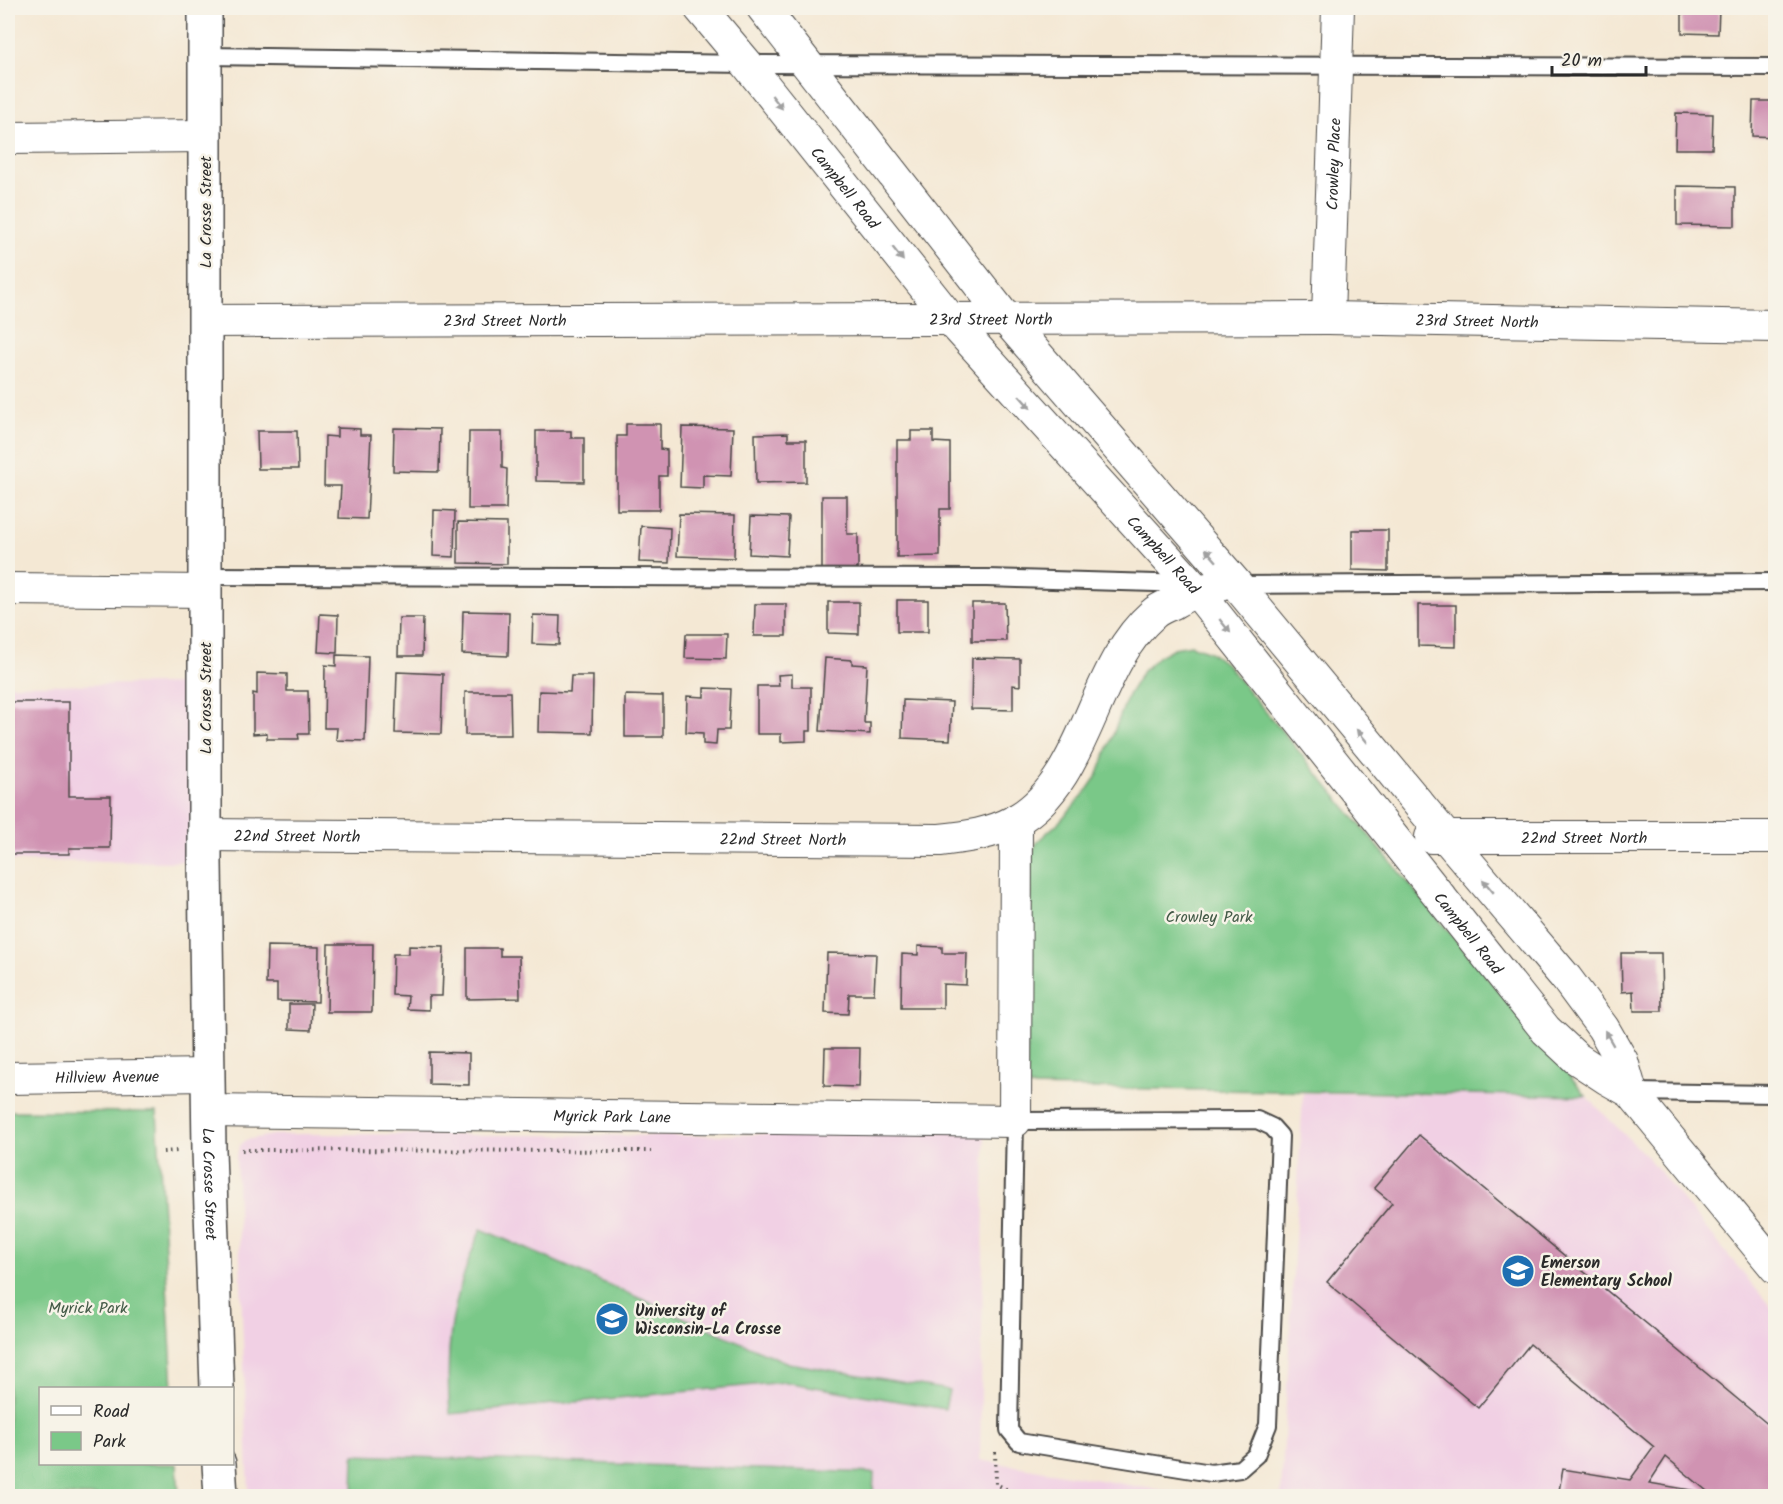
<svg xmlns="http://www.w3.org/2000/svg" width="1783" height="1504" font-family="Kalam,sans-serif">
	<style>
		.built { fill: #f1d0e4 }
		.green { fill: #7ac888; stroke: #527a5a; stroke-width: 1.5 }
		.building { fill: #d093b2 }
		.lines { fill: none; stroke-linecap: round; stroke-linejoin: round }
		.service-casing { stroke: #494744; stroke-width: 20 }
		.minor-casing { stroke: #494744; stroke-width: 34 }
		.primary-casing { stroke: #494744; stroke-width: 36 }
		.path { stroke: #494744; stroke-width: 4; stroke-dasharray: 1.5 4.5; stroke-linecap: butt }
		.service { stroke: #fff; stroke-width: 16 }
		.minor { stroke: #fff; stroke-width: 32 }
		.primary { stroke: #fff; stroke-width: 33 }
		.oneway { fill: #a0a0a0 }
		.labels { text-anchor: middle; stroke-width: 5; stroke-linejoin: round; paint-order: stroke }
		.street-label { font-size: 16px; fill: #2b2b2b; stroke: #f7f3e8 }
		.park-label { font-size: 16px; fill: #435a47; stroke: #f7f3e8 }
		.poi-label { font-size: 16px; font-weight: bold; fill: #2b2b2b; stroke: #f7f3e8; text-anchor: start }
	</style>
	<rect width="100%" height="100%" fill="#f7f3e8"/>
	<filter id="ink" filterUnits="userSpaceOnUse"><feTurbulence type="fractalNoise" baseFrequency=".0167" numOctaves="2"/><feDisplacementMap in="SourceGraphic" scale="12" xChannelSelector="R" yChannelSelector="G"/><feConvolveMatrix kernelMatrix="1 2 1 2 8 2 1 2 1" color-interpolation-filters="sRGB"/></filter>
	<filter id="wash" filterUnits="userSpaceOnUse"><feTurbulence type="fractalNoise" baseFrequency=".008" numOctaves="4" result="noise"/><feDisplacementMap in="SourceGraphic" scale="24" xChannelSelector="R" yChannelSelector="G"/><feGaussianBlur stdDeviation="1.35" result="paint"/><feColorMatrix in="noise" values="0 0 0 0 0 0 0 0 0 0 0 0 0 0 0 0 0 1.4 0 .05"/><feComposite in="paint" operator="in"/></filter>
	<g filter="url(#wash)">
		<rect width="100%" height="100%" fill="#f4e8d4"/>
		<g class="built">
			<polygon points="205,684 205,862 8,861 8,685"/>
			<polygon points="1303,1093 1586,1096 1648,1158 1775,1312 1775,1496 1281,1496"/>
			<polygon points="985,1129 980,1460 1195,1496 249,1496 236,1157 240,1145 246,1140 272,1135 302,1134 688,1136"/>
		</g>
		<g class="green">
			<polygon points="1191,645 1210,652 1226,664 1586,1096 1026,1087 1031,857 1037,842 1060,821 1085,793 1098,774 1128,695 1143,671 1159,656 1174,648"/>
			<polygon points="8,1111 157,1112 173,1388 40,1388 40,1464 177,1464 179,1496 8,1496"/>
			<path d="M 481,1229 L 788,1363 L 949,1390 L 945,1409 L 785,1382 L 450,1414 C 444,1343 453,1294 481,1229 Z"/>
			<polygon points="354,1455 874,1473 873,1496 353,1496"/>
		</g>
		<g id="blocks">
			<g class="building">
				<polygon points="1682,8 1719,8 1718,34 1682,33"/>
				<polygon points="1753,101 1776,101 1776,137 1752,136"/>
				<polygon points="1676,113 1713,114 1712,149 1675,149"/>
				<polygon points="1677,186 1735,187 1735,226 1677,225"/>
				<polygon points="626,424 660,424 660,449 667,450 667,476 659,476 659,510 617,510 617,436 626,436"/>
				<polygon points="682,427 733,428 731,476 703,475 703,488 680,487"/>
				<polygon points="337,428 360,429 360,435 371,435 367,519 339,518 341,486 324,486 325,436 337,437"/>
				<polygon points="394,428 440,429 439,472 393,471"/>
				<polygon points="257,431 297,431 298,469 258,469"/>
				<polygon points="536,431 571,431 571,438 584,438 584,482 536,481"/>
				<polygon points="911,431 933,431 933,442 950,443 950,509 940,509 940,556 897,557 897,440 911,440"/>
				<polygon points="469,432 502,432 502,468 507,469 506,509 468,509"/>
				<polygon points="788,433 788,440 806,440 806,482 756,483 755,434"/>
				<polygon points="822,496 847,496 847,534 858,534 858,572 822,571"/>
				<polygon points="434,510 455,511 454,557 433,556"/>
				<polygon points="679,514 735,515 734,558 677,556"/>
				<polygon points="751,516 789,517 787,556 749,554"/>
				<polygon points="458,522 507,523 507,564 458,563"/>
				<polygon points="641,526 670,528 669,563 639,562"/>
				<polygon points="1352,530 1388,530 1388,571 1352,570"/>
				<rect x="897" y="600" width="31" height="32"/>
				<polygon points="828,602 859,602 859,634 828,633"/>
				<polygon points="972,603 1005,603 1006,641 972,641"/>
				<polygon points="755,604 786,604 786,636 754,636"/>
				<polygon points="1418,605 1456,605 1456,647 1418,646"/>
				<polygon points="463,611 509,612 508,656 462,654"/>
				<polygon points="320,614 338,615 337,653 318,652"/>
				<polygon points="533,615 560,616 559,645 532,644"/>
				<polygon points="399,618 423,618 422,656 398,656"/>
				<polygon points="686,634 727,634 726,659 685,658"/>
				<polygon points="336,655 368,656 365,741 336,740 337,728 324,728 325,665 336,666"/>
				<polygon points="825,658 852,660 852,664 867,665 864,723 870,723 870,734 820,731"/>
				<polygon points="972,658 1020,659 1020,686 1013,685 1013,710 971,709"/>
				<polygon points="397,672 443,674 441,734 395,733"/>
				<polygon points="257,673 287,674 287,691 308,691 309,734 298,734 299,739 267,739 267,733 253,734 253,693 257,694"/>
				<polygon points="792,674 792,687 811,687 811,731 806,731 806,741 781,742 781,734 757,734 757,686 779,686 778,675"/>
				<polygon points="571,676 593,676 592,733 538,732 539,691 570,692"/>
				<polygon points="704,688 731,689 729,730 717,730 716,745 703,744 703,733 686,732 687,696 704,697"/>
				<polygon points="465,692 510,692 511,735 465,735"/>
				<polygon points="625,695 663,696 663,737 625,737"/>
				<polygon points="903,700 952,702 950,740 902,738"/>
				<polygon points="8,702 69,702 69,796 111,796 110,848 69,848 69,854 8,854"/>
				<polygon points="328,944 373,944 372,1012 327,1012"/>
				<polygon points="267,946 319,947 318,1002 277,1001 277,984 266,984"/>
				<polygon points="409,946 444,947 442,996 429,996 429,1010 407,1009 408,996 392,995 393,954 409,954"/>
				<polygon points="918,946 942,947 942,953 967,953 966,985 943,984 943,1008 901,1008 902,954 918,955"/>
				<polygon points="467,948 500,948 500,956 519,956 520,998 467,999"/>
				<polygon points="827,953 876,954 874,994 849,994 848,1014 825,1013"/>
				<polygon points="1621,953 1661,953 1662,1011 1634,1011 1633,991 1622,992"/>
				<polygon points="289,1004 312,1004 311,1030 289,1029"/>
				<polygon points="825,1048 860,1048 859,1087 824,1086"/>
				<polygon points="429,1052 469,1053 469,1085 429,1084"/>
				<polygon points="1419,1135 1776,1431 1776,1496 1713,1496 1666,1457 1649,1483 1697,1491 1696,1496 1558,1496 1563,1469 1630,1480 1654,1447 1530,1344 1478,1408 1327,1282 1392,1203 1374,1188"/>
			</g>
		</g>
	</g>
	<g filter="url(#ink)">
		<use href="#blocks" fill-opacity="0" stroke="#494744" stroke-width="1.5"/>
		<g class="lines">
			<defs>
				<g id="service">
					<polyline points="204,56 747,64 1776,67"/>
					<polyline points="206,576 987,578 1190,584"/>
					<polyline points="1236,585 1776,582"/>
					<polyline points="1631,1092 1776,1094"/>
					<polygon points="1257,1120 1272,1127 1280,1136 1268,1425 1256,1455 1240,1469 1211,1473 1019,1442 1009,1430 1015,1121"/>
				</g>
				<g id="minor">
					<path id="s1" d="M 700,8 L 747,64 L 951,320 L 1196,590 L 1546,1030 L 1576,1058 L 1608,1079 L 1631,1092 L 1776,1268"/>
					<polyline points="763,8 1007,320 1237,585 1446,837 1566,978 1603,1028 1622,1061 1631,1092"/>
					<polyline points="8,138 204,136"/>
					<path id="s2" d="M 1328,318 L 1338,8"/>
					<path id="s3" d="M 205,321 L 1328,318 L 1776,326"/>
					<polyline points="8,589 205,591"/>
					<path id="s4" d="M 205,835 L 940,840 C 967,837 991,834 1015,821 C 1089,779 1090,669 1153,614 C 1158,609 1166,606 1173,603 C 1190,593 1195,590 1215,588"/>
					<path id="s5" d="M 1431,837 L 1776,837"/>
					<path id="s6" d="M 8,1078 L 208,1075"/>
					<path id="s7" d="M 208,1111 L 1015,1121 L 1016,820"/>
				</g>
				<g id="primary">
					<path id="s8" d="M 205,8 L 205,862 L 209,1150 L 217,1388"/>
					<polyline points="219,1464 221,1496"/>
				</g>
			</defs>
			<use href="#service" class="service-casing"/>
			<use href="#minor" class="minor-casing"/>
			<use href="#primary" class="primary-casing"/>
			<g class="path">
				<polyline points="242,1150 651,1151"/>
				<polyline points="163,1152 177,1151"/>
				<polyline points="995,1452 996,1484 1020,1496"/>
			</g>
			<use href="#service" class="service"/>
			<use href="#minor" class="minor"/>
			<use href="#primary" class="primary"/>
		</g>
		<defs><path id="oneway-solid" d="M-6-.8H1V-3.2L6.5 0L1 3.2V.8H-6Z" transform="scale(1.5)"/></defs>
		<g class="oneway">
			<use href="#oneway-solid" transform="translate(777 102) rotate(52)"/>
			<use href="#oneway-solid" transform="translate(898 254) rotate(52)"/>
			<use href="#oneway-solid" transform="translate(1025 402) rotate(48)"/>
			<use href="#oneway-solid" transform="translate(1211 555) rotate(-131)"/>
			<use href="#oneway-solid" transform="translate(1225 626) rotate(51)"/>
			<use href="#oneway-solid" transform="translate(1362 736) rotate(-130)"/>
			<use href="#oneway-solid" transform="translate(1488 886) rotate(-130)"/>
			<use href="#oneway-solid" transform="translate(1609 1038) rotate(-120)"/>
		</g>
	</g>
	<defs>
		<symbol id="school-disc" viewBox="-11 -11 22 22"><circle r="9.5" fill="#1f6fb2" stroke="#f7f3e8"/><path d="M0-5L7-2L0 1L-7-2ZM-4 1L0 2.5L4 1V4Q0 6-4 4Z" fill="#fff"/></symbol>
		<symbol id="university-disc" viewBox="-11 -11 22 22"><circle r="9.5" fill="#1f6fb2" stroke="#f7f3e8"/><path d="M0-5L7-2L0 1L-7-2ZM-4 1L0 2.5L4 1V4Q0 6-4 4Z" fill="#fff"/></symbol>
	</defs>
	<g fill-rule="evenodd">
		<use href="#school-disc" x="1499" y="1252" width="38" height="38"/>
		<use href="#university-disc" x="593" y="1300" width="38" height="38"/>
	</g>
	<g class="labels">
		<g class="street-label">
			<text dy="6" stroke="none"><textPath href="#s2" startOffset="154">Crowley Place</textPath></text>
			<text dy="6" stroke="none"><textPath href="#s1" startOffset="231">Campbell Road</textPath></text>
			<text transform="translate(205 212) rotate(-90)" y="6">La Crosse Street</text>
			<text dy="6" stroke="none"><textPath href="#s3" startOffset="786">23rd Street North</textPath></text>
			<text dy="6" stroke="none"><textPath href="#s3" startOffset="300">23rd Street North</textPath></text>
			<text dy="6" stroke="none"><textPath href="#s3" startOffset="1272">23rd Street North</textPath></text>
			<text dy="6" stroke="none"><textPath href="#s1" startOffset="717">Campbell Road</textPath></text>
			<text transform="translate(205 698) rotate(-90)" y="6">La Crosse Street</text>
			<text dy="6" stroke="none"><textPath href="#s4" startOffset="92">22nd Street North</textPath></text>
			<text dy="6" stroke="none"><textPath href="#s5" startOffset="153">22nd Street North</textPath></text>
			<text dy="6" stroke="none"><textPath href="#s4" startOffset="578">22nd Street North</textPath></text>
			<text dy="6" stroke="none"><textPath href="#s1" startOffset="1203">Campbell Road</textPath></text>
			<text dy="6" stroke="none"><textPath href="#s6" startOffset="99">Hillview Avenue</textPath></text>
			<text dy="6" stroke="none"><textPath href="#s7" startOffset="404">Myrick Park Lane</textPath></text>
			<text dy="6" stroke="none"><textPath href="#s8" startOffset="1176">La Crosse Street</textPath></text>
		</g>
		<g class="park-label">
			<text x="1209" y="922">Crowley Park</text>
			<text x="88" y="1313">Myrick Park</text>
		</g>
		<g class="poi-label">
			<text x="1541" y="1268">Emerson<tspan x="1541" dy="18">Elementary School</tspan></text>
			<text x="635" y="1316">University of<tspan x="635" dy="18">Wisconsin-La Crosse</tspan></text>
		</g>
	</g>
	<rect width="1783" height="1504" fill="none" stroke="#f7f3e8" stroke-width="30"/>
	<rect x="39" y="1387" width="195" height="78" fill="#f7f3e8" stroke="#a5a39c" stroke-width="1.5"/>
	<rect x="51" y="1406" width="30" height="9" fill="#ffffff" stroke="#a5a39c" stroke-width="1.5"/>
	<text x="93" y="1417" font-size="18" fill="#2b2b2b">Road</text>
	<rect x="51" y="1432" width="30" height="18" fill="#7ac888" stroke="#a5a39c" stroke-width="1.5"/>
	<text x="93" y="1447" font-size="18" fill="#2b2b2b">Park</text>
	<path d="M1552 66v9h94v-9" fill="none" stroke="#2b2b2b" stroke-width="3"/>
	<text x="1561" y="66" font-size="18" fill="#2b2b2b" stroke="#f7f3e8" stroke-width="4.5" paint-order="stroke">20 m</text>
</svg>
